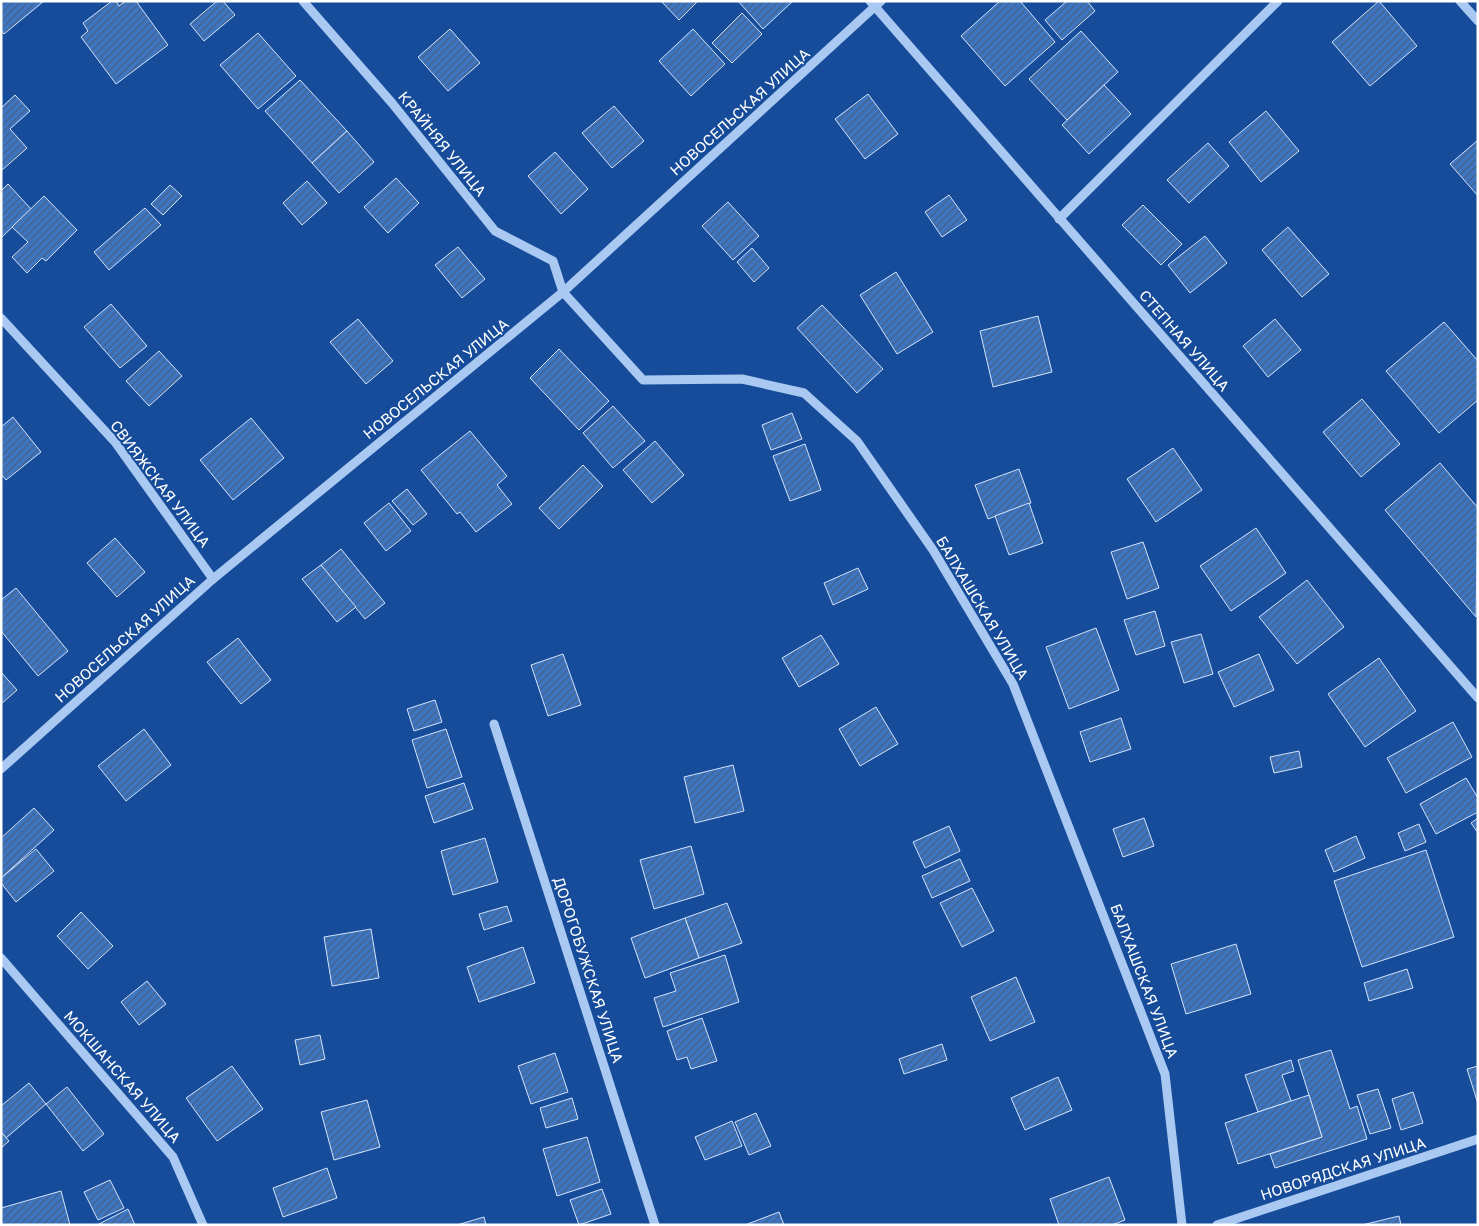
<svg xmlns="http://www.w3.org/2000/svg" width="1479" height="1226" font-family="'Golos Text',sans-serif">
	<style>
		.building { fill: url(#building-hatch); stroke: #d2e4fd }
		.lines { fill: none; stroke-linecap: round; stroke-linejoin: round }
		.minor { stroke: #aac9f2; stroke-width: 9 }
		.labels { text-anchor: middle; stroke-width: 4; stroke-linejoin: round; paint-order: stroke }
		.street-label { font-size: 15px; fill: #fff; stroke: #164c9a }
	</style>
	<defs>
		<pattern id="building-hatch" width="6" height="6" patternUnits="userSpaceOnUse" patternTransform="scale(1.25)"><rect width="6" height="6" fill="#3e75c1"/><path d="M-1 1l2-2M0 6l6-6M5 7l2-2" fill="none" stroke="#456086"/></pattern>
	</defs>
	<rect width="100%" height="100%" fill="#164c9a"/>
	<g class="building">
		<polygon points="1,1 44,1 4,34 1,30"/>
		<polygon points="112,1 116,1 119,6 126,1 136,1 168,45 116,84 81,37 88,31 83,23"/>
		<polygon points="217,1 223,1 235,15 204,41 190,24"/>
		<polygon points="661,1 698,1 679,20"/>
		<polygon points="738,1 793,1 763,29"/>
		<polygon points="1000,1 1020,1 1055,42 1005,86 961,36"/>
		<polygon points="1067,1 1087,1 1095,11 1062,40 1045,20"/>
		<polygon points="1379,1 1417,46 1370,86 1332,42"/>
		<polygon points="742,13 762,34 732,63 712,43"/>
		<polygon points="450,29 480,63 448,91 418,57"/>
		<polygon points="693,29 725,64 691,96 659,61"/>
		<polygon points="1081,31 1118,72 1067,120 1029,79"/>
		<polygon points="258,33 296,76 258,109 220,65"/>
		<polygon points="300,80 347,131 312,163 265,111"/>
		<polygon points="1104,85 1131,114 1089,154 1062,125"/>
		<polygon points="868,94 898,134 865,159 835,119"/>
		<polygon points="15,95 30,111 10,129 27,148 1,171 1,108"/>
		<polygon points="614,106 644,141 612,168 582,133"/>
		<polygon points="1266,111 1299,151 1261,182 1229,142"/>
		<polygon points="347,131 374,162 339,193 312,163"/>
		<polygon points="1478,140 1478,196 1450,164"/>
		<polygon points="1208,143 1229,166 1189,203 1167,180"/>
		<polygon points="555,152 588,189 561,214 528,176"/>
		<polygon points="396,178 419,203 388,233 364,207"/>
		<polygon points="307,181 327,203 302,225 283,203"/>
		<polygon points="8,184 31,209 1,238 1,191"/>
		<polygon points="170,185 182,196 163,215 151,204"/>
		<polygon points="949,195 967,220 942,237 925,212"/>
		<polygon points="44,196 77,230 46,261 42,258 27,273 12,257 28,242 12,227"/>
		<polygon points="728,202 759,236 733,260 702,226"/>
		<polygon points="1143,205 1182,244 1161,265 1122,225"/>
		<polygon points="145,208 161,225 109,270 94,252"/>
		<polygon points="1288,227 1329,274 1302,297 1262,250"/>
		<polygon points="1205,236 1227,263 1190,293 1168,265"/>
		<polygon points="458,247 485,279 462,298 435,265"/>
		<polygon points="752,248 769,268 754,282 737,262"/>
		<polygon points="896,272 933,332 897,354 860,295"/>
		<polygon points="111,304 147,346 120,368 84,327"/>
		<polygon points="822,305 883,369 857,393 797,328"/>
		<polygon points="1038,316 1052,372 993,387 980,331"/>
		<polygon points="358,319 393,361 366,384 330,342"/>
		<polygon points="1275,319 1301,350 1268,377 1243,346"/>
		<polygon points="1444,322 1478,361 1478,400 1439,433 1386,371"/>
		<polygon points="559,349 609,401 579,430 530,378"/>
		<polygon points="159,351 182,376 149,406 126,381"/>
		<polygon points="1362,399 1400,444 1361,477 1323,432"/>
		<polygon points="613,406 645,441 613,468 583,433"/>
		<polygon points="792,413 802,439 771,450 762,425"/>
		<polygon points="13,417 41,452 6,480 1,474 1,427"/>
		<polygon points="251,418 284,458 233,500 200,460"/>
		<polygon points="470,431 507,476 497,485 512,504 476,532 460,512 457,514 421,470"/>
		<polygon points="655,441 684,475 652,503 623,470"/>
		<polygon points="805,444 821,490 790,501 773,456"/>
		<polygon points="1173,448 1202,490 1156,522 1127,479"/>
		<polygon points="1440,463 1478,508 1476,617 1385,510"/>
		<polygon points="583,465 603,486 559,529 539,508"/>
		<polygon points="1019,469 1031,503 988,519 975,485"/>
		<polygon points="407,489 427,514 413,525 392,501"/>
		<polygon points="389,503 411,531 386,551 364,523"/>
		<polygon points="1029,503 1043,543 1009,555 995,516"/>
		<polygon points="1256,528 1286,573 1231,611 1200,566"/>
		<polygon points="115,538 145,572 117,597 87,563"/>
		<polygon points="1143,542 1159,588 1127,599 1111,552"/>
		<polygon points="341,549 385,603 365,619 321,565"/>
		<polygon points="321,565 356,607 337,622 302,579"/>
		<polygon points="858,568 868,589 833,605 824,583"/>
		<polygon points="1307,580 1344,627 1297,664 1259,617"/>
		<polygon points="16,588 68,651 38,676 1,631 1,600"/>
		<polygon points="1155,611 1165,646 1136,655 1124,620"/>
		<polygon points="1096,628 1119,690 1069,709 1046,647"/>
		<polygon points="1201,634 1213,674 1184,683 1171,642"/>
		<polygon points="821,635 839,664 799,687 782,658"/>
		<polygon points="238,638 271,680 241,704 207,662"/>
		<polygon points="563,654 581,705 548,716 531,665"/>
		<polygon points="1259,654 1274,690 1234,707 1218,672"/>
		<polygon points="1379,658 1416,711 1365,747 1328,694"/>
		<polygon points="1,672 17,690 1,704"/>
		<polygon points="435,700 442,722 414,731 407,709"/>
		<polygon points="876,707 898,744 860,766 839,729"/>
		<polygon points="1121,718 1131,749 1090,762 1080,732"/>
		<polygon points="1453,722 1472,757 1406,793 1387,758"/>
		<polygon points="144,729 171,765 126,801 98,766"/>
		<polygon points="446,729 462,777 427,788 412,740"/>
		<polygon points="1299,751 1302,767 1274,773 1270,757"/>
		<polygon points="733,765 744,811 695,823 684,777"/>
		<polygon points="1466,778 1478,798 1478,812 1436,834 1420,804"/>
		<polygon points="464,783 473,809 434,823 425,796"/>
		<polygon points="34,808 54,830 1,878 1,838"/>
		<polygon points="1144,818 1154,846 1123,857 1113,829"/>
		<polygon points="1478,818 1478,833 1471,823"/>
		<polygon points="1419,824 1426,842 1405,851 1398,833"/>
		<polygon points="949,826 960,851 925,868 913,842"/>
		<polygon points="1356,836 1365,858 1334,872 1325,850"/>
		<polygon points="485,838 498,882 453,895 441,851"/>
		<polygon points="691,846 704,894 654,909 640,860"/>
		<polygon points="36,849 54,871 16,902 1,883 1,878"/>
		<polygon points="1426,850 1454,937 1362,967 1334,881"/>
		<polygon points="960,859 970,881 932,898 922,876"/>
		<polygon points="972,888 994,931 962,947 940,903"/>
		<polygon points="727,903 742,943 699,958 685,918"/>
		<polygon points="507,906 512,921 484,930 479,914"/>
		<polygon points="81,912 113,946 88,969 57,936"/>
		<polygon points="685,918 699,958 645,978 631,938"/>
		<polygon points="371,929 379,978 332,986 324,937"/>
		<polygon points="1236,944 1251,994 1186,1014 1171,964"/>
		<polygon points="523,947 535,983 479,1002 467,967"/>
		<polygon points="725,955 739,1002 663,1027 654,998 676,991 670,973"/>
		<polygon points="1407,969 1413,988 1369,1001 1364,983"/>
		<polygon points="1016,977 1035,1022 990,1041 971,997"/>
		<polygon points="147,981 166,1004 139,1025 121,1002"/>
		<polygon points="702,1018 717,1061 691,1069 687,1057 677,1060 667,1031"/>
		<polygon points="320,1035 325,1059 300,1065 295,1040"/>
		<polygon points="942,1044 947,1060 904,1074 899,1059"/>
		<polygon points="1331,1050 1350,1109 1357,1106 1367,1139 1275,1168 1270,1154 1322,1137 1298,1060"/>
		<polygon points="555,1053 568,1092 531,1104 518,1066"/>
		<polygon points="1291,1060 1294,1071 1282,1075 1291,1101 1258,1112 1245,1075"/>
		<polygon points="232,1066 263,1109 217,1141 186,1098"/>
		<polygon points="1478,1066 1478,1104 1467,1069"/>
		<polygon points="1058,1077 1072,1110 1025,1130 1011,1098"/>
		<polygon points="29,1083 46,1104 6,1138 1,1132 1,1106"/>
		<polygon points="67,1087 104,1134 83,1151 46,1104"/>
		<polygon points="1378,1089 1391,1128 1370,1134 1357,1095"/>
		<polygon points="1413,1092 1423,1123 1401,1130 1392,1099"/>
		<polygon points="1309,1095 1322,1137 1238,1164 1225,1123"/>
		<polygon points="572,1098 578,1119 546,1128 540,1108"/>
		<polygon points="367,1100 380,1147 334,1160 321,1112"/>
		<polygon points="756,1113 771,1146 749,1155 735,1122"/>
		<polygon points="732,1121 742,1146 705,1160 695,1137"/>
		<polygon points="1,1132 9,1141 1,1148"/>
		<polygon points="587,1137 600,1182 557,1196 543,1149"/>
		<polygon points="327,1168 337,1198 283,1217 273,1188"/>
		<polygon points="1109,1177 1125,1220 1112,1225 1059,1225 1050,1199"/>
		<polygon points="110,1180 124,1208 98,1220 84,1192"/>
		<polygon points="602,1189 611,1214 579,1225 570,1200"/>
		<polygon points="61,1191 70,1225 1,1225 1,1208"/>
		<polygon points="128,1209 135,1225 97,1225"/>
		<polygon points="779,1212 784,1225 745,1225"/>
		<polygon points="1399,1216 1401,1225 1362,1225"/>
		<polygon points="484,1217 486,1225 457,1225"/>
	</g>
	<g class="lines">
		<g class="minor">
			<polyline points="303,1 392,103 495,231 553,261 563,292 643,380 742,379 804,393 857,441 933,550 1013,684 1165,1074 1182,1225"/>
			<polyline points="870,1 1478,698"/>
			<polyline points="1460,1 1478,21"/>
			<polyline points="1059,219 1278,1"/>
			<polyline points="1,318 115,442 213,579"/>
			<polyline points="494,724 655,1225"/>
			<polyline points="1,769 213,579 563,292 881,1"/>
			<polyline points="1,958 173,1157 203,1225"/>
			<polyline points="1217,1225 1478,1139"/>
		</g>
	</g>
	<g class="labels">
		<g class="street-label">
			<text transform="translate(740 112) rotate(-42)" y="5">НОВОСЕЛЬСКАЯ УЛИЦА</text>
			<text transform="translate(442 144) rotate(51)" y="5">КРАЙНЯЯ УЛИЦА</text>
			<text transform="translate(1184 341) rotate(49)" y="5">СТЕПНАЯ УЛИЦА</text>
			<text transform="translate(436 379) rotate(-39)" y="5">НОВОСЕЛЬСКАЯ УЛИЦА</text>
			<text transform="translate(160 484) rotate(53)" y="5">СВИЯЖСКАЯ УЛИЦА</text>
			<text transform="translate(982 608) rotate(59)" y="5">БАЛХАШСКАЯ УЛИЦА</text>
			<text transform="translate(125 639) rotate(-42)" y="5">НОВОСЕЛЬСКАЯ УЛИЦА</text>
			<text transform="translate(588 970) rotate(72)" y="5">ДОРОГОБУЖСКАЯ УЛИЦА</text>
			<text transform="translate(1144 981) rotate(69)" y="5">БАЛХАШСКАЯ УЛИЦА</text>
			<text transform="translate(122 1077) rotate(49)" y="5">МОКШАНСКАЯ УЛИЦА</text>
			<text transform="translate(1343 1169) rotate(-18)" y="5">НОВОРЯДСКАЯ УЛИЦА</text>
		</g>
	</g>
	<rect width="1479" height="1226" fill="none" stroke="#ffffff" stroke-width="5"/>
</svg>
